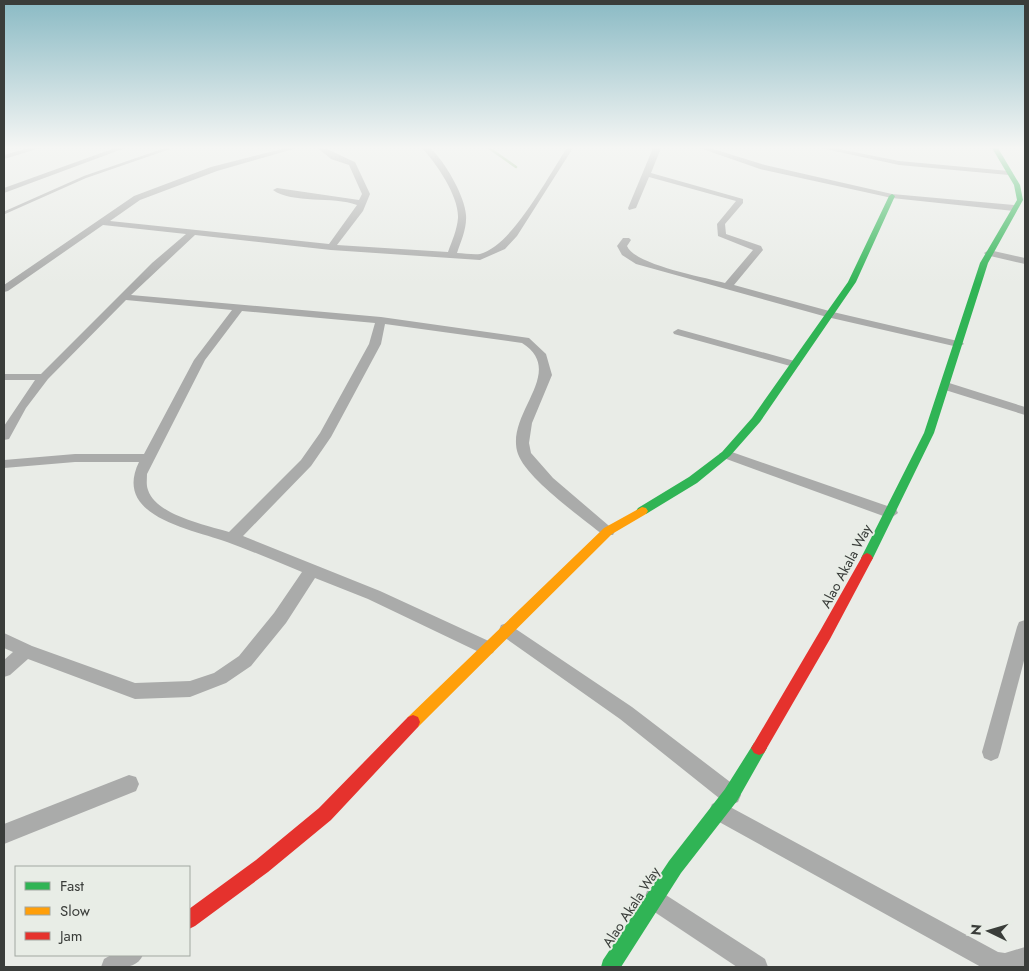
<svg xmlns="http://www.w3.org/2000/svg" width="1029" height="971" font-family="Jost,sans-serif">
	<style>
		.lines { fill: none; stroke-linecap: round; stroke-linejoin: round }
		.stream { stroke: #9dc38f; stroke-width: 2.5 }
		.street { fill: #aaabaa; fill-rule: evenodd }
		.fast { fill: #30b455; fill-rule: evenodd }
		.slow { fill: #ff9f0a; fill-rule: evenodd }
		.jam { fill: #e5322d; fill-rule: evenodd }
		.rail { stroke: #aaabaa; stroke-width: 2.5 }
		.labels { text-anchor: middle; stroke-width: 4; stroke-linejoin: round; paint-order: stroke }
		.street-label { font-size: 14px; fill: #3a3d3a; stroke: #e8ede6 }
	</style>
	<rect width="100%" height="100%" fill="#e9ece7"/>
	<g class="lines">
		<polyline class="stream" points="489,148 516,167"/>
		<g class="street">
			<polygon points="29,148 40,148 4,159 4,155"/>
			<polygon points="115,148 125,148 4,193 4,188"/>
			<path d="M 286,148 L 297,148 L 217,171 L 140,200 L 110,221 L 329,244 L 357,205 C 333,196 292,204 273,190 L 277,188 L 359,200 L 362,194 L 349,165 L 331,159 L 318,148 C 328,147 344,158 355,162 L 370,194 L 363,211 L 337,245 L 448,252 C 452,241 457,230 458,218 C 459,196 436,163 422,148 L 430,148 C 444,160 465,196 466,215 C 467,228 461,241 457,253 C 464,253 473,255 480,254 C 513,245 548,176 567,148 L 573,148 L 517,236 L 505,249 L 480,260 L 331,250 L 195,235 L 131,295 L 381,317 L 529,338 L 546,354 L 552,375 L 532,423 L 529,443 L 531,453 L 553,478 L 615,531 L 613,535 L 603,535 C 581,517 527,479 518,454 C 504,414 568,372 522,343 L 385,324 L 381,344 L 331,437 L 311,466 L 243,536 L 380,591 L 493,643 L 495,648 L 493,653 L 487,655 L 481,653 L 368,599 L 315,578 L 286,623 L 251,666 L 226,683 L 190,697 L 135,699 L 28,659 L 10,675 L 4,677 L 4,660 L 13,652 L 4,648 L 4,633 L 32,646 L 135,683 L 190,681 L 214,673 L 239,656 L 274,613 L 302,572 C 277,562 252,551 227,542 C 192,529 112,517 139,462 L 75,462 L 4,468 L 4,460 L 75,454 L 144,454 L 194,360 L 232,310 L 126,300 L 48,379 L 26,408 L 9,439 L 4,440 L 4,426 L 35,380 L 4,380 L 4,374 L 41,374 L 152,263 L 186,234 L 103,225 L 8,291 L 4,292 L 4,285 L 134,196 L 211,167 ZM 242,311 L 375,323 L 369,344 L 320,433 L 301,460 L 229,532 C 206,525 156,515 148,490 C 146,485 147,479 147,474 L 205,360 Z"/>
			<path d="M 653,148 L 661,148 L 651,173 L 743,199 L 743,203 L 725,224 L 726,234 L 761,246 L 763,250 L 734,285 L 833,312 L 962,342 L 964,344 L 958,347 L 827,317 L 636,264 L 622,255 L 617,246 L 623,238 L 629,238 L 631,240 L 627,246 C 635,265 704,277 725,283 L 753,250 L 718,236 L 717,224 L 736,201 L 649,177 L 636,208 L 629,210 L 628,208 Z"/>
			<polygon points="700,148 710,148 765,165 892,194 1014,205 1018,208 1014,211 892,198 760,169"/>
			<polygon points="821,148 834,148 899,161 1009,171 1013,173 1009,175 899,165"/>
			<polygon points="989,250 1025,258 1025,264 986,255 984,253"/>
			<polygon points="678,329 798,362 800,364 794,367 674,334 673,332"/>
			<polygon points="946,382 1025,407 1025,415 942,389 940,386 942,383"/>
			<polygon points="726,450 896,509 898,513 891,518 886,517 721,457 719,454"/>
			<polygon points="1025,620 1025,657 1000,752 998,758 991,761 984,758 982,752 1017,627 1019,622"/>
			<polygon points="507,623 632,707 738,788 741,795 738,802 731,805 724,802 620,719 501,635 499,630 501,625"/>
			<polygon points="129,775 136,777 139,784 136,791 4,844 4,824"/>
			<polygon points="719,801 998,952 1005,953 1025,947 1025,967 981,967 712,818 709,811 712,804"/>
			<polygon points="655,888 765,959 768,967 737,967 647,907 644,899 647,891"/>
			<path d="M 111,955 L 143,955 C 136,971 117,967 101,967 L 104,959 Z"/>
		</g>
		<g class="fast">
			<polygon points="992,148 998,148 1020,185 1023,200 988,263 934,433 873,558 871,561 863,561 861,558 924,433 980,263 1017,200 1014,185"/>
			<polygon points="892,194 895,196 856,282 760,422 730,456 697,483 646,514 638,514 636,511 638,508 689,477 722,452 752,418 848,282 889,196"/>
			<polygon points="759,741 764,743 767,748 737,801 681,873 621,967 601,967 603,960 669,861 725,789 754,743"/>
		</g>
		<polygon class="slow" points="642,507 646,508 648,511 646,514 612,534 418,727 413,729 408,727 406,722 408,717 604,528"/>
		<g class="jam">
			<polygon points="867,553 871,555 873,558 830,639 764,753 759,755 754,753 751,748 754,743 820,631 863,555"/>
			<polygon points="413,715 418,717 420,722 418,727 331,820 268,872 195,926 189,929 189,909 256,860 319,808 408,717"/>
		</g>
		<polyline class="rail" points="4,213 85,177 169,148"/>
	</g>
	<linearGradient id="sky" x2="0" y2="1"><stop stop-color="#8abac4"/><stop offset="0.52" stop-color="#f5f6f4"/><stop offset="1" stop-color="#f5f6f4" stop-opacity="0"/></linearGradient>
	<rect width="1029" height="284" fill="url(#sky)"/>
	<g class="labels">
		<g class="street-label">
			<text transform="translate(846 566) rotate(-62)" y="5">Alao Akala Way</text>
			<text transform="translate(631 907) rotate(-57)" y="5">Alao Akala Way</text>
		</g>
	</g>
	<rect width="1029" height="971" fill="none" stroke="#3a3d3a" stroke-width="10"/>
	<rect x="15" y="866" width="175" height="90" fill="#e8ede6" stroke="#a2a7a1"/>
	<rect x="25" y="882" width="25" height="8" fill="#30b455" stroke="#a2a7a1"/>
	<text x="60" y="891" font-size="15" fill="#3a3d3a">Fast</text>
	<rect x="25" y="907" width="25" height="8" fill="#ff9f0a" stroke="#a2a7a1"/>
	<text x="60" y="916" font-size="15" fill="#3a3d3a">Slow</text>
	<rect x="25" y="932" width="25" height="8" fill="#e5322d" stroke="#a2a7a1"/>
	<text x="60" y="941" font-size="15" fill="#3a3d3a">Jam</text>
	<g transform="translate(989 931) rotate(275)" stroke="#e8ede6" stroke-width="4" paint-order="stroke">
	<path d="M0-4L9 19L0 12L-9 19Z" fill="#3a3d3a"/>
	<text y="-8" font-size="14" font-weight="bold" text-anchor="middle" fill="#3a3d3a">N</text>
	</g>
</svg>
